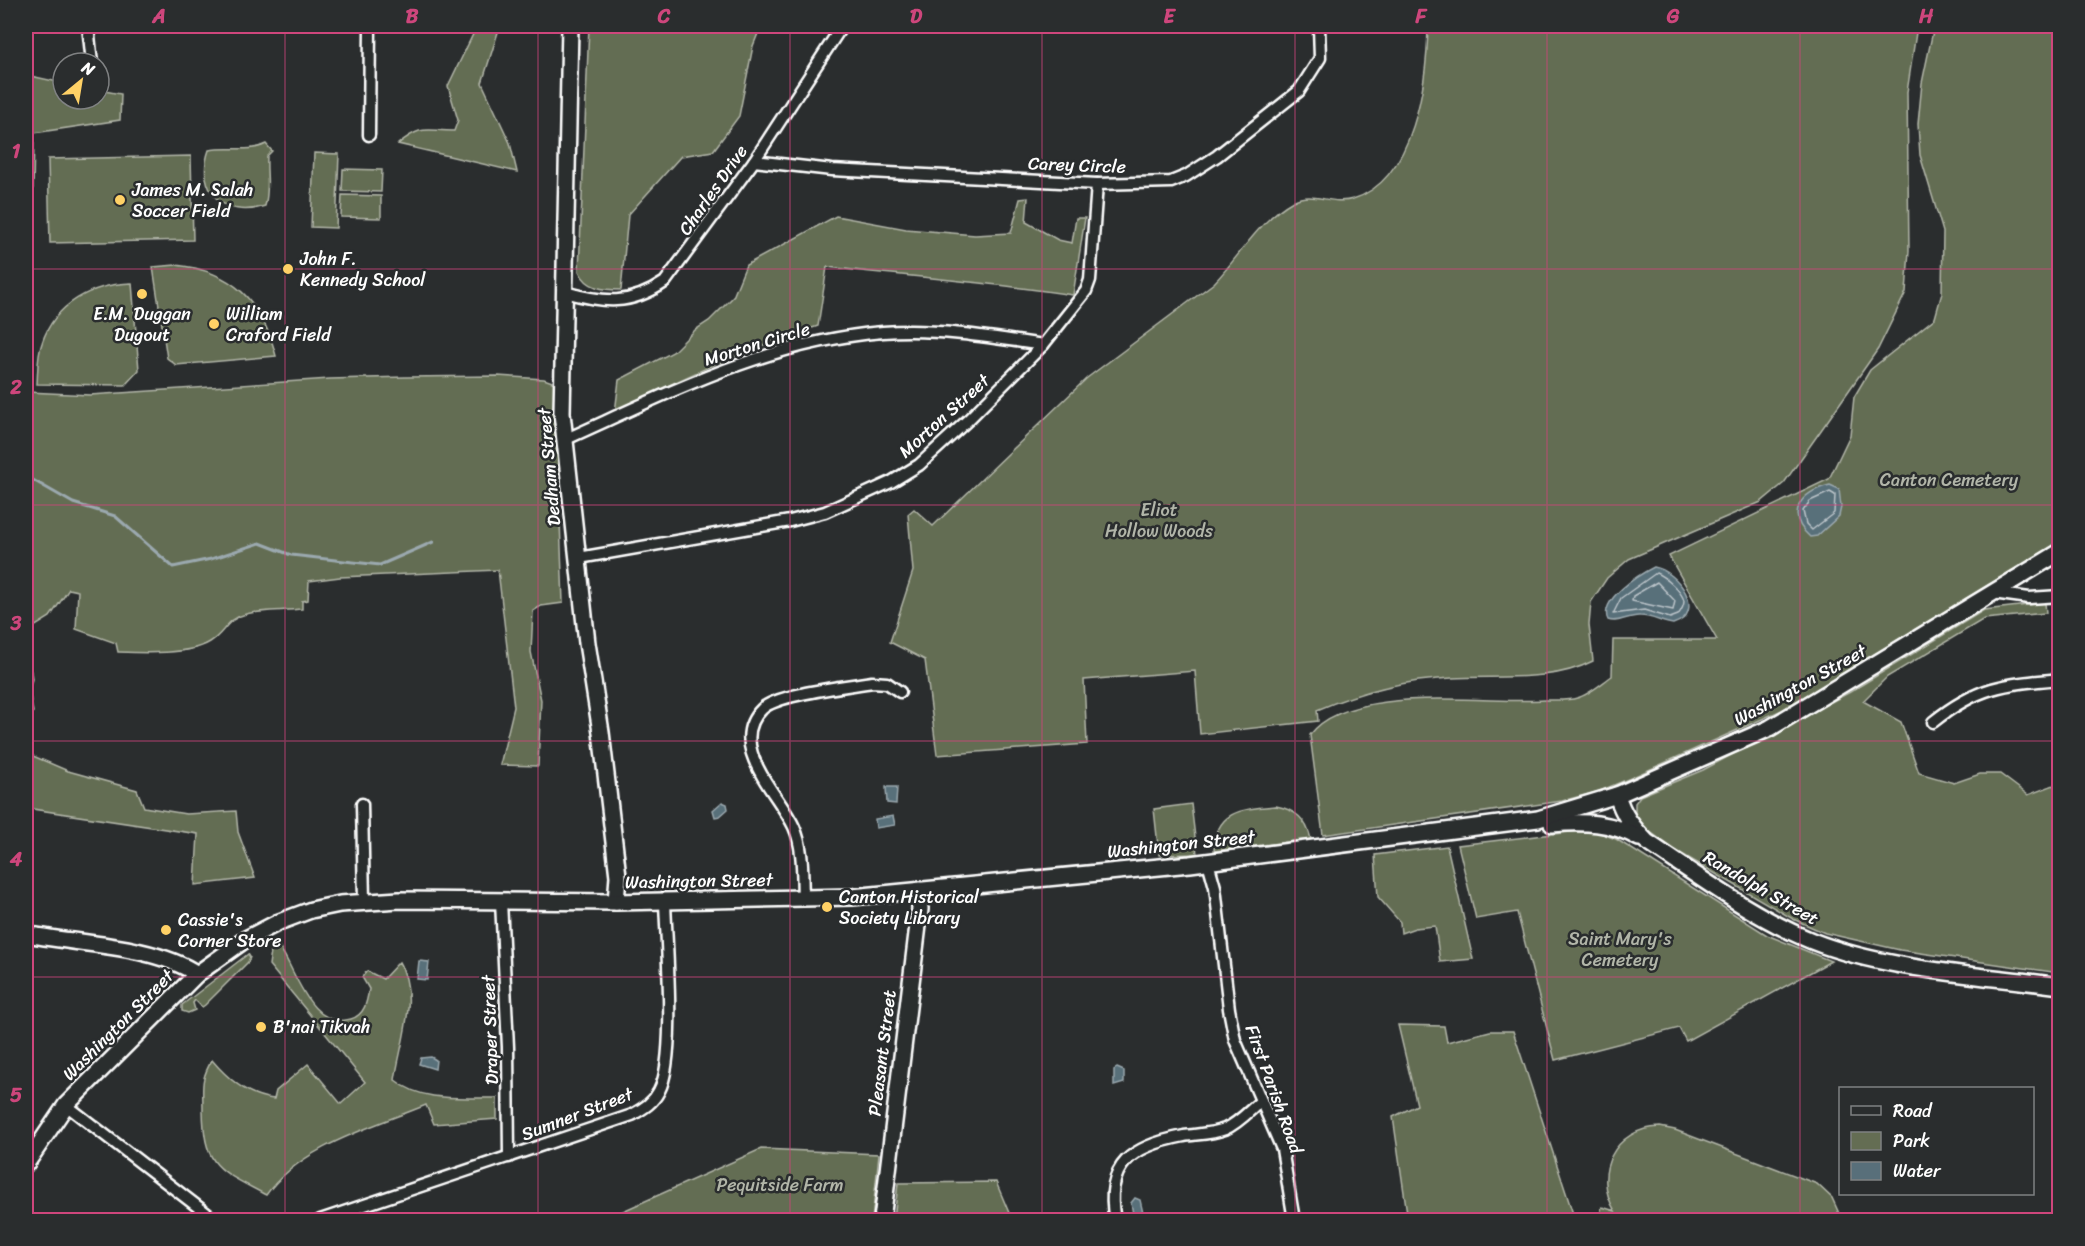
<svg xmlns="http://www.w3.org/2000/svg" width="2085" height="1246" font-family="Sriracha,sans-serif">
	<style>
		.green { fill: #646d53; stroke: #b2b6a9; stroke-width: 1.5 }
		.water { fill: #586f7a; stroke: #9ba9af; stroke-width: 1.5 }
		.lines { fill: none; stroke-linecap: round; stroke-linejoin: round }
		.shore { stroke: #bcc5ca; stroke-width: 1.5 }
		.stream { stroke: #9ba9af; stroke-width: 3 }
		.street-casing { stroke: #fff; stroke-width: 15 }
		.secondary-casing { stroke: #fff; stroke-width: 20 }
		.street { stroke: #2a2d2e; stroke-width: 10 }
		.secondary { stroke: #2a2d2e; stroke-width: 15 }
		.grid { fill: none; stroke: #ce467c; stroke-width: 1.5; stroke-opacity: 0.55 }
		.poi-dot { fill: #ffd166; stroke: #2a2d2e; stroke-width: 2 }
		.labels { text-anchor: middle; stroke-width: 5; stroke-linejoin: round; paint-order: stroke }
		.street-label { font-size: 18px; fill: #fff; stroke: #2a2d2e }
		.poi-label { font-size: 18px; fill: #fff; stroke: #2a2d2e; text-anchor: start }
		.park-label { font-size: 18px; fill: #b2b6a9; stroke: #2a2d2e }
		.neatline { fill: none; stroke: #ce467c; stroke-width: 2 }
		.grid-label { font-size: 20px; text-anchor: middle; font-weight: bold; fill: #ce467c }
	</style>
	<rect width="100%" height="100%" fill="#2a2d2e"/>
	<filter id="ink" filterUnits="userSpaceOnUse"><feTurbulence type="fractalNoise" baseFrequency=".0167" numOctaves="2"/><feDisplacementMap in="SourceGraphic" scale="12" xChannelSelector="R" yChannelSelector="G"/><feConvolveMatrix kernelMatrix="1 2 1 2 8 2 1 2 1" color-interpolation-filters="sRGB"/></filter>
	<g filter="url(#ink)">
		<g class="green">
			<path d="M 477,26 L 500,26 L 482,83 L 510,143 L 517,172 L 398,144 C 423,124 425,131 454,131 L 458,120 L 448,86 Z"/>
			<path d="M 589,26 L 761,26 L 753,46 L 739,116 L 713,151 L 681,156 L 628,215 L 621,290 C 604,290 587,289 579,271 Z"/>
			<path d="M 1428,26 L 1917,26 L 1907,92 L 1909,251 L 1906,292 L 1878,349 L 1784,483 L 1761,502 L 1629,559 L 1607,578 L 1591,602 L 1589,625 L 1593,661 C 1550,683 1499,675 1452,678 C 1406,680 1359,692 1317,710 L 1318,721 L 1200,734 L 1195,671 L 1084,680 L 1087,744 L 937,755 L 925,660 L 890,642 L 913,571 L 908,514 L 914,509 L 933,526 L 1087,378 L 1214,283 C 1240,256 1259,220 1293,201 C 1313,190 1331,206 1353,199 C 1415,180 1427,80 1428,26 Z"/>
			<path d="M 1934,26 L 2059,26 L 2059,542 L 1782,710 L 1633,777 L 1600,791 L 1562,801 L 1323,835 L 1310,735 C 1348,683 1486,704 1545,700 C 1555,700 1568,701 1577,698 C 1589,695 1602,683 1612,676 L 1613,640 L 1717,640 L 1669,556 L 1829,479 L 1850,435 L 1854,397 L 1870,370 L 1935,318 L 1942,293 L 1943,232 L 1920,155 L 1918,124 L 1922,83 Z"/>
			<path d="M 26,75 L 63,83 L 63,99 L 99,99 L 99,90 L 121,94 L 120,120 L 34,133 L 31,314 L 27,344 L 28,392 L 90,395 L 330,379 L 405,377 L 498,376 L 544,379 L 555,383 L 563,603 L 541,606 L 533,611 L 531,652 L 541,700 L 538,766 L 500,765 L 514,707 L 498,570 L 340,577 L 309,581 L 308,600 L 302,601 L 302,609 C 284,611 264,610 246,614 C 226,619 225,633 210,642 C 189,655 143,653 118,652 L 116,643 L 76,629 L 78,591 L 69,589 L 50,617 L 26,632 Z"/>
			<path d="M 266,144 L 272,151 L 267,156 C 266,174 270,189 265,206 C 224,220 195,190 209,150 C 229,146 249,153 266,144 Z"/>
			<polygon points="314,153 339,154 336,228 311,227"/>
			<polygon points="191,156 193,240 50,243 48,159"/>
			<polygon points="343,169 382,170 381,192 342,191"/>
			<polygon points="342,195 381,196 381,218 341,217"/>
			<path d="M 1028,198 L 1026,222 L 1058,240 L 1072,243 L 1076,218 L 1085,218 L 1073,295 C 991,282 909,277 827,267 L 818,326 C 747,349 680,377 615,413 L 619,380 L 673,352 L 695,330 L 709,321 L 733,297 L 746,265 L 836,216 L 906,229 L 975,235 L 1011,233 L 1020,199 Z"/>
			<path d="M 176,265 C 233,271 262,301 276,356 L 176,365 L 167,358 L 153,267 Z"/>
			<path d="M 132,283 L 139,370 L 125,385 L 37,384 C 38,371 37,356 42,343 C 55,303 93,284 132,283 Z"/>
			<polygon points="2045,603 2046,613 1984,619 1887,677 1863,701 1901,722 1919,773 1954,783 1980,774 2000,774 2028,795 2059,783 2059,973 1900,950 1825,933 1793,919 1675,850 1645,828 1635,817 1635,803 1640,796 1703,770 1850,692 1984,610"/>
			<polygon points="26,666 31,671 32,679 29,690 33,712 26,734"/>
			<polygon points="26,753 68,771 137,790 144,807 186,814 236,811 238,832 255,878 195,885 198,834 26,808"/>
			<polygon points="1191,804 1197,854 1159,855 1154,809"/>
			<path d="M 1276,806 C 1296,810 1306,819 1311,839 L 1214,851 C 1215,810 1242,809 1276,806 Z"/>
			<polygon points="1579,831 1597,832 1616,839 1767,935 1831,961 1686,1041 1679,1028 1555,1060 1517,912 1476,919 1458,845"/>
			<polygon points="1447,846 1473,959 1440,962 1435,926 1415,928 1401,933 1400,922 1378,897 1375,855"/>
			<path d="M 276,942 C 295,965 308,1031 351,1019 C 365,1015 367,1001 369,989 L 362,977 L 367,971 L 383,979 L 399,962 C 420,995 400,1044 395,1080 C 423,1103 462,1097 497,1098 L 497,1119 L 434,1124 L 426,1105 C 373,1127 301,1146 266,1195 C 218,1169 204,1168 203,1109 C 203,1087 200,1080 212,1060 C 228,1079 249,1097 274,1099 L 276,1091 L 308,1064 L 341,1104 L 365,1082 L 269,965 L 272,944 Z"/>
			<polygon points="248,954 250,957 248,962 205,1005 202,1007 195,1000 193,1003 195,1010 188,1013 182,1011 182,1005"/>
			<polygon points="1398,1025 1444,1026 1447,1042 1490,1031 1513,1031 1575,1220 1408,1220 1393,1117 1417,1105"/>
			<path d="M 1660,1127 L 1675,1130 L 1817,1184 L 1832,1198 L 1842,1220 L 1617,1220 L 1600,1214 L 1602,1207 L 1615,1211 C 1592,1174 1614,1128 1660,1127 Z"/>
			<polygon points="761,1149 879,1154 872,1220 603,1220"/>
			<polygon points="996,1182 1012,1220 894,1220 898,1183"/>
		</g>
		<g class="water">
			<path d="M 1830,485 L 1839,489 L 1841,507 L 1839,516 L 1817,536 L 1810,537 C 1784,513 1801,492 1830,485 Z"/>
			<path d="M 1654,567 C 1678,571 1708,613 1673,624 C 1662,623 1653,616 1640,616 C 1629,615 1618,624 1608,620 C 1598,600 1640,574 1654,567 Z"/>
			<polygon points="886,787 897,787 896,804 887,803"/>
			<polygon points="722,802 727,804 728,809 720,816 715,817 713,810"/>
			<polygon points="893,816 895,825 876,828 875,819"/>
			<polygon points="419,961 429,962 427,980 417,979"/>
			<polygon points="431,1057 436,1060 435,1069 419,1064 421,1058"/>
			<polygon points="1117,1068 1124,1071 1124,1083 1114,1086 1114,1070"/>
			<polygon points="1135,1198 1140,1200 1143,1213 1139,1218 1133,1214 1131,1203"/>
		</g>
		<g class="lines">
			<g class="shore">
				<polygon points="1830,492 1835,495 1834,513 1812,530 1806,524 1803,511 1810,501"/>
				<path d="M 1656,573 C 1665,577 1682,591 1684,601 C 1684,606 1681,611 1678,615 L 1670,618 L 1644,610 L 1613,614 L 1621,598 Z"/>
				<polygon points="1657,582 1675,601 1673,610 1632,601 1633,596"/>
			</g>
			<polyline class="stream" points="26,476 73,503 115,516 173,567 211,559 260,543 291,555 380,565 433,542"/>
			<defs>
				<g id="street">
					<polyline points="88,26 92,63"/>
					<polyline points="369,135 370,26"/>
					<polyline points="754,161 832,170 1097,184 1171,182 1186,176 1217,156 1299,91 1320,58 1319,26"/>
					<path d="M 565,292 C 604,303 630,306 665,282 L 754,161 L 842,26"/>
					<path d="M 564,440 C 669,393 766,342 883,332 C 936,328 991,337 1043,345"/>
					<polyline points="579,558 790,521 825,512 891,482 919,465 968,420 1043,345 1086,291 1090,280 1097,184"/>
					<polyline points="1993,593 2029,598 2060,596"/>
					<path d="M 1933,722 C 1978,686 2004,684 2060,679"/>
					<polyline points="362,804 364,901"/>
					<polyline points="1208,862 1215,887 1229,1009 1235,1040 1282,1149 1294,1220"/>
					<path d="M 803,899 C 802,876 804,849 794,827 C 779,794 725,745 762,709 C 776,694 850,686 872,682 L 887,683 L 900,692"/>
					<polyline points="501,901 508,1047 509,1157"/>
					<polyline points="66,1105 215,1220"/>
					<path d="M 320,1220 L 632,1115 C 644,1108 653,1103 659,1091 C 677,1058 666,943 665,901"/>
					<path d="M 1115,1220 C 1104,1164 1132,1146 1184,1136 C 1198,1134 1212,1134 1225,1129 C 1239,1123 1250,1110 1261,1101"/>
				</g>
				<g id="secondary">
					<polyline points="570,26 562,413 587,643 601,732 618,876 616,902"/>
					<path d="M 1617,795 C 1623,815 1633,828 1647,842 C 1700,877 1753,917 1812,941 C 1885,970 1981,975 2060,986"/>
					<path d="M 1552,824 C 1584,821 1611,822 1639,838"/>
					<path d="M 26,934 C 77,944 154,945 197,974"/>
					<polyline points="26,1164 66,1105 197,974 246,939 279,922 311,910 340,904 399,900 616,902 852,897 1190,864 1538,819 1617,795 1770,728 2060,552"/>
					<polyline points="882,1220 920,909 919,890"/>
				</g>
			</defs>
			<use href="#street" class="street-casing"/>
			<use href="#secondary" class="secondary-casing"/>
			<use href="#street" class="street"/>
			<use href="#secondary" class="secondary"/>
		</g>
	</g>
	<path class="grid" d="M 285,26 L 285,1220M 538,26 L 538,1220M 790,26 L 790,1220M 1042,26 L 1042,1220M 1295,26 L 1295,1220M 1547,26 L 1547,1220M 1800,26 L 1800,1220M 26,269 L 2060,269M 26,505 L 2060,505M 26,741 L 2060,741M 26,977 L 2060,977"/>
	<g class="poi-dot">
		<circle cx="120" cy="200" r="6"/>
		<circle cx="288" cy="269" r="6"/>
		<circle cx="142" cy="294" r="6"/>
		<circle cx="214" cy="324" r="6"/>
		<circle cx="827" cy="907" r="6"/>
		<circle cx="166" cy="930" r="6"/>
		<circle cx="261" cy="1027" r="6"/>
	</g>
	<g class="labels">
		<g class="street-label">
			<text transform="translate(1077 165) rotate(2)" y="6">Carey Circle</text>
			<text transform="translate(713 190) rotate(-55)" y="6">Charles Drive</text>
			<text transform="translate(757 344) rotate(-17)" y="6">Morton Circle</text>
			<text transform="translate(944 416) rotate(-42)" y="6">Morton Street</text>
			<text transform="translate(549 467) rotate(-95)" y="6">Dedham Street</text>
			<text transform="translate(1800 685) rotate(-29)" y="6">Washington Street</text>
			<text transform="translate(1181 844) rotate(-6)" y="6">Washington Street</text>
			<text transform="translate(699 881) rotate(-1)" y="6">Washington Street</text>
			<text transform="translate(1761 888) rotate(30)" y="6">Randolph Street</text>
			<text transform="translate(118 1025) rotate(-45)" y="6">Washington Street</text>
			<text transform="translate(490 1030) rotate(-92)" y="6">Draper Street</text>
			<text transform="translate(882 1053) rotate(-83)" y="6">Pleasant Street</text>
			<text transform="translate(1274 1089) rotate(70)" y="6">First Parish Road</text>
			<text transform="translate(577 1114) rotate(-21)" y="6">Sumner Street</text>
		</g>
		<g class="poi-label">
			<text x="132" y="196">James M. Salah<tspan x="132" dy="21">Soccer Field</tspan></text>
			<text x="300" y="265">John F.<tspan x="300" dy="21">Kennedy School</tspan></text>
			<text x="142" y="320" text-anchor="middle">E.M. Duggan<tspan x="142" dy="21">Dugout</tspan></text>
			<text x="226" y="320">William<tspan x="226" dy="21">Craford Field</tspan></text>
			<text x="839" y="903">Canton Historical<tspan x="839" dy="21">Society Library</tspan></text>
			<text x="178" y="926">Cassie's<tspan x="178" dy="21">Corner Store</tspan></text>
			<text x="273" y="1033">B'nai Tikvah</text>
		</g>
		<g class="park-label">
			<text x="1949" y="486">Canton Cemetery</text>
			<text x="1159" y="516">Eliot<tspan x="1159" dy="21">Hollow Woods</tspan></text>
			<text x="1620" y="945">Saint Mary's<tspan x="1620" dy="21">Cemetery</tspan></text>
			<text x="780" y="1191">Pequitside Farm</text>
		</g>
	</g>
	<rect width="2085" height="1246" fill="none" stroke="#2a2d2e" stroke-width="66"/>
	<rect x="1839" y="1087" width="195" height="108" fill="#2a2d2e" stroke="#7f8182" stroke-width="1.5"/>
	<rect x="1851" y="1106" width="30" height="9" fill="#2a2d2e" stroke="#7f8182" stroke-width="1.5"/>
	<text x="1893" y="1117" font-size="18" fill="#ffffff">Road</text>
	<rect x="1851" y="1132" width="30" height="18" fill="#646d53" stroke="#7f8182" stroke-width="1.5"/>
	<text x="1893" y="1147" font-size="18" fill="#ffffff">Park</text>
	<rect x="1851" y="1162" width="30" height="18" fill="#586f7a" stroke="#7f8182" stroke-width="1.5"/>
	<text x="1893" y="1177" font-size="18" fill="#ffffff">Water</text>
	<g transform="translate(81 81) rotate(30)"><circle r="28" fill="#2a2d2e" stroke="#7f8182" stroke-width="1.5"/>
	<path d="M0-4.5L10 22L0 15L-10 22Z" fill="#ffd166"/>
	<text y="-9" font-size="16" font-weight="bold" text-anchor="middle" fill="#ffffff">N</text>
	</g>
	<rect x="33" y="33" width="2019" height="1180" class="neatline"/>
	<g class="grid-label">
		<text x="159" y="23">A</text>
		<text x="412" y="23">B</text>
		<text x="664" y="23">C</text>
		<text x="916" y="23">D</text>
		<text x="1169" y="23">E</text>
		<text x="1421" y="23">F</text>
		<text x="1673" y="23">G</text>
		<text x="1926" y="23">H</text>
		<text x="16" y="158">1</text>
		<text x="16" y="394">2</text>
		<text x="16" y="630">3</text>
		<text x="16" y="866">4</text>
		<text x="16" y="1102">5</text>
	</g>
</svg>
